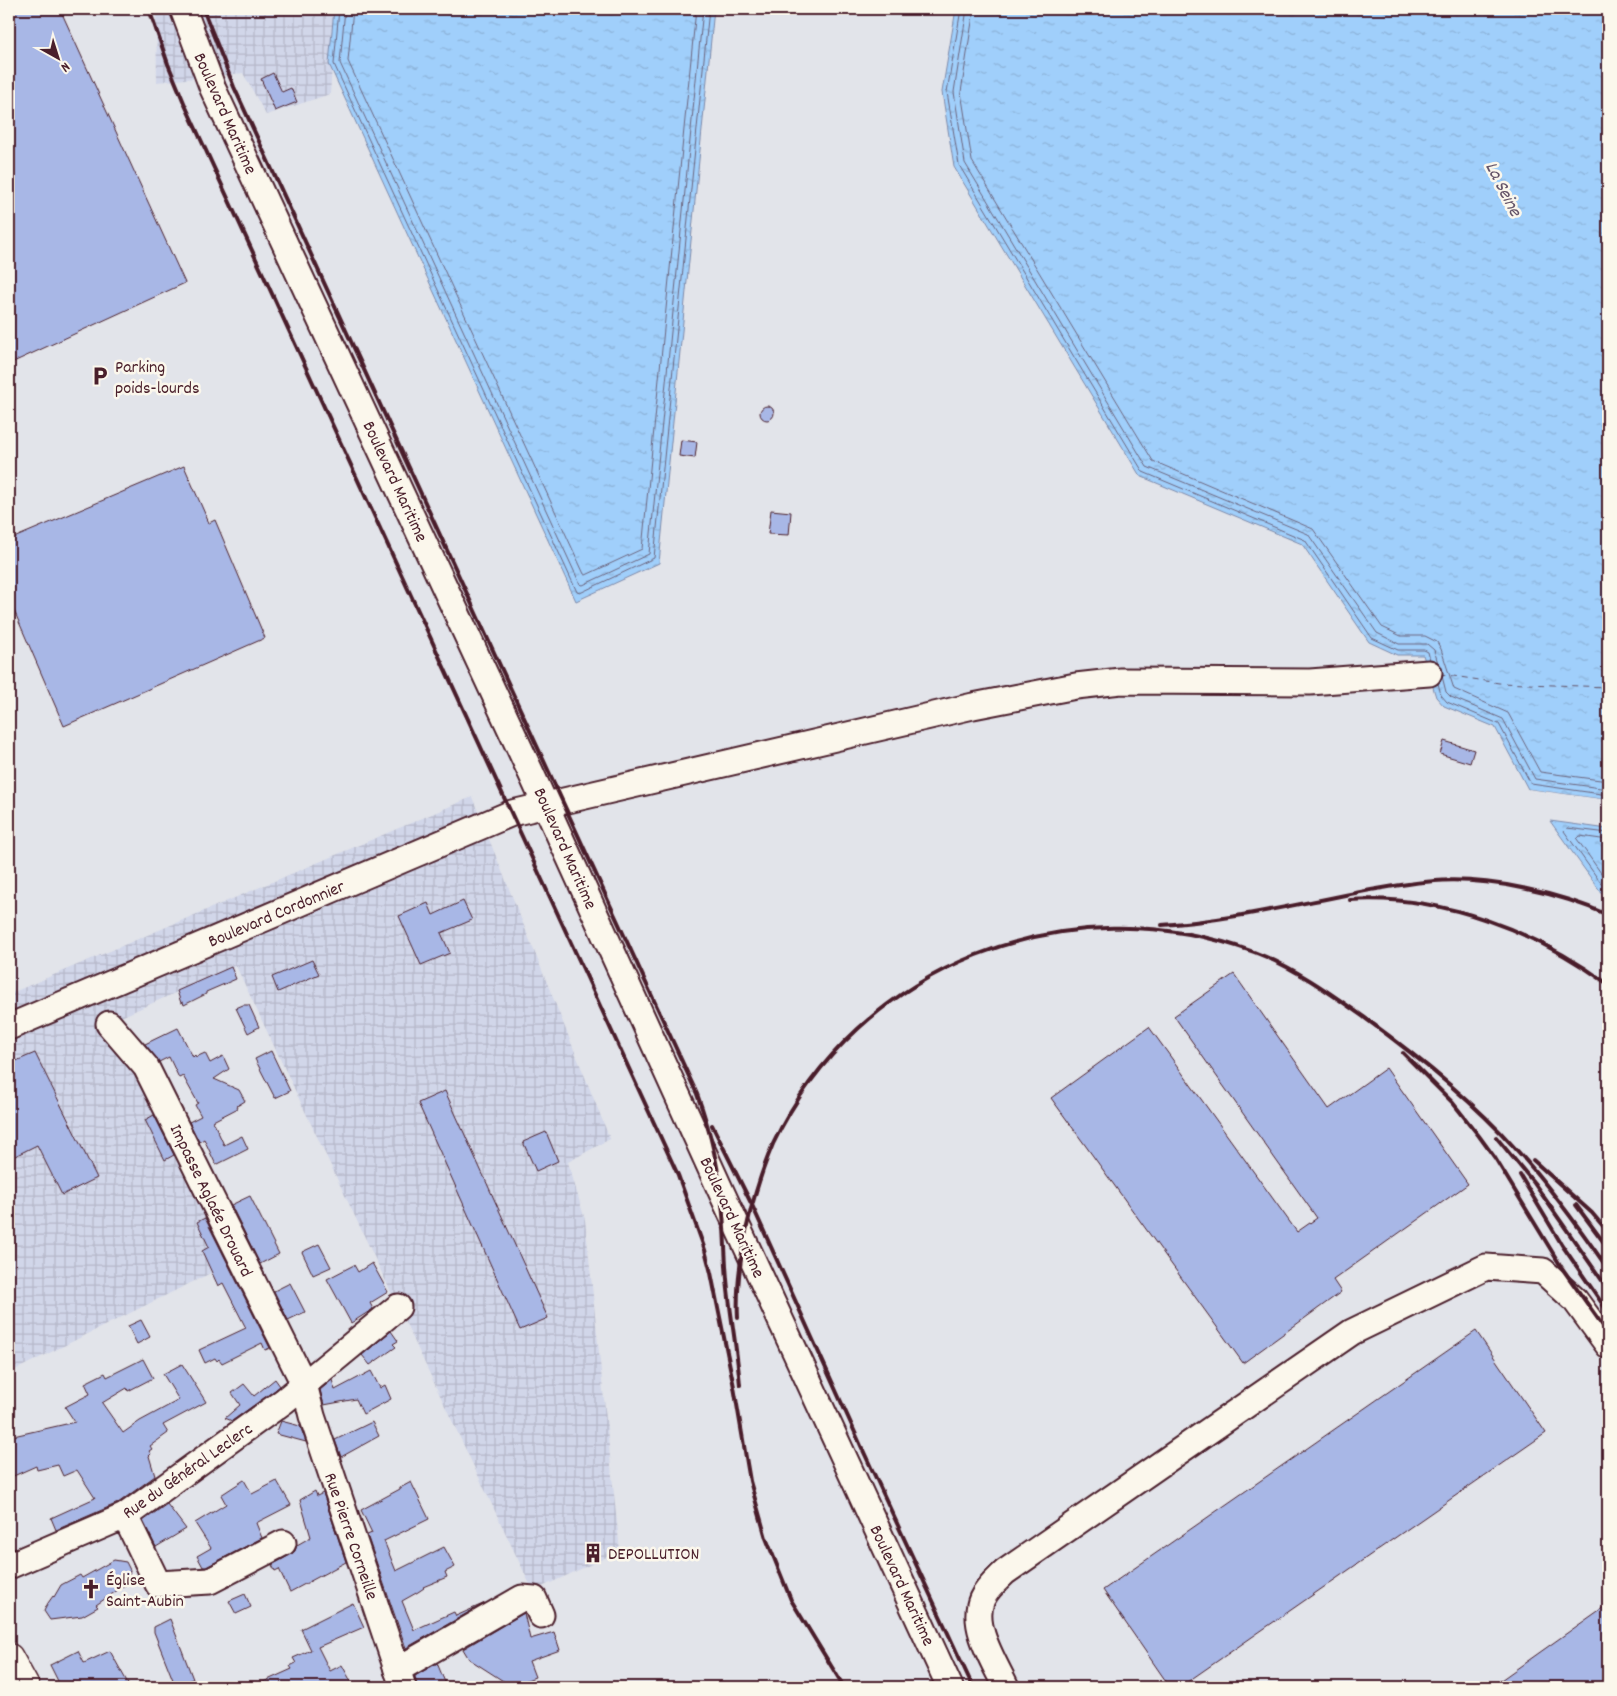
<svg xmlns="http://www.w3.org/2000/svg" width="1617" height="1696" font-family="Dekko,sans-serif">
	<style>
		.industrial { fill: url(#industrial-grid) }
		.water { fill: url(#water-ripples); stroke: #7e89a8 }
		.pier { fill: #e2e4ea }
		.lines { fill: none; stroke-linecap: round; stroke-linejoin: round }
		.shore { stroke: #6c657e; stroke-width: 1 }
		.ferry { stroke: #645469; stroke-width: 1; stroke-dasharray: 6 5; stroke-linecap: butt }
		.building { fill: #a8b7e6; stroke: #4a1f2b }
		.minor-casing { stroke: #4a1f2b; stroke-width: 29 }
		.major-casing { stroke: #4a1f2b; stroke-width: 31 }
		.minor { stroke: #fbf7ec; stroke-width: 25 }
		.major { stroke: #fbf7ec; stroke-width: 28 }
		.rail { stroke: #4a1f2b; stroke-width: 4 }
		.labels { text-anchor: middle; stroke-width: 5; stroke-linejoin: round; paint-order: stroke }
		.street-label { font-size: 18px; fill: #4a1f2b; stroke: #fbf7ec }
		.poi-label { font-size: 18px; fill: #4a1f2b; stroke: #fbf7ec; text-anchor: start }
		.water-label { font-size: 19px; font-style: italic; fill: #645469; stroke: #fbf7ec }
	</style>
	<defs>
		<pattern id="industrial-grid" width="8" height="8" patternUnits="userSpaceOnUse" patternTransform="scale(1.25)"><rect width="8" height="8" fill="#d1d6e9"/><path d="M0 4h8M4 0v8" fill="none" stroke="#b5b7c8"/></pattern>
		<pattern id="water-ripples" width="26" height="14" patternUnits="userSpaceOnUse" patternTransform="scale(1.25)"><rect width="26" height="14" fill="#a0cffb"/><path d="M2 4q2-2 4 0t4 0M15 11q2-2 4 0t4 0" fill="none" stroke="#8bb1d7"/></pattern>
	</defs>
	<rect width="100%" height="100%" fill="#e2e4ea"/>
	<filter id="ink" filterUnits="userSpaceOnUse"><feTurbulence type="fractalNoise" baseFrequency=".02" numOctaves="2"/><feDisplacementMap in="SourceGraphic" scale="10" xChannelSelector="R" yChannelSelector="G"/><feConvolveMatrix kernelMatrix="1 2 1 2 8 2 1 2 1" color-interpolation-filters="sRGB"/></filter>
	<g filter="url(#ink)">
		<g class="industrial">
			<polygon points="156,9 336,9 330,94 266,115 243,73 157,82"/>
			<polygon points="472,797 610,1139 568,1162 585,1220 620,1551 533,1591 236,966 121,1017 237,1260 9,1373 9,994"/>
		</g>
		<g class="water">
			<polygon points="334,9 714,9 659,563 576,601 329,64"/>
			<polygon points="956,9 1608,9 1608,800 1528,789 1495,727 1444,706 1436,697 1423,655 1397,655 1369,642 1302,544 1140,476 954,167 942,92"/>
			<polygon points="1550,821 1608,829 1608,902"/>
		</g>
		<polygon class="pier" points="1528,789 1608,800 1608,802 1530,792"/>
		<g class="lines">
			<g class="shore">
				<polyline points="339,9 334,64 577,592 580,593 654,558 709,9"/>
				<polyline points="345,9 340,63 580,584 583,585 649,554 703,9"/>
				<polyline points="353,9 348,61 584,574 586,575 642,549 696,9"/>
				<polyline points="961,9 947,92 959,165 1143,472 1305,540 1372,638 1398,650 1424,650 1428,652 1430,660"/>
				<polyline points="967,9 954,92 965,163 1147,467 1308,534 1377,633 1399,644 1427,644 1434,650 1438,663"/>
				<polyline points="974,9 961,92 972,161 1153,461 1313,529 1382,627 1401,636 1425,636 1437,642 1441,649 1454,689 1508,713 1540,772 1608,781"/>
				<polyline points="1442,676 1446,692 1451,697 1503,719 1535,779 1608,789"/>
				<polyline points="1438,683 1441,695 1447,702 1499,724 1531,784 1608,795"/>
				<polyline points="1608,833 1567,828 1564,831 1608,893"/>
				<polyline points="1608,840 1580,836 1577,839 1608,883"/>
			</g>
			<polyline class="ferry" points="1440,674 1499,683 1608,687"/>
		</g>
		<g class="building">
			<polygon points="9,9 60,9 185,283 9,364"/>
			<polygon points="273,73 282,92 291,88 297,102 275,111 261,79"/>
			<circle cx="767" cy="413" r="7"/>
			<polygon points="681,440 697,442 695,458 679,456"/>
			<polygon points="184,466 209,523 215,520 265,638 64,726 9,599 9,540"/>
			<polygon points="771,510 791,512 789,535 768,534"/>
			<polygon points="1444,741 1474,750 1470,763 1440,754"/>
			<polygon points="463,901 472,920 441,933 450,953 421,965 399,916 428,903 433,915"/>
			<polygon points="312,960 319,974 278,992 272,977"/>
			<polygon points="231,967 236,979 206,992 206,994 184,1005 183,1002 181,1003 177,991"/>
			<polygon points="1234,974 1329,1109 1386,1068 1468,1184 1333,1280 1341,1292 1243,1363 1051,1098 1149,1027 1297,1232 1317,1218 1174,1016"/>
			<polygon points="243,1005 249,1005 259,1027 248,1033 236,1008"/>
			<polygon points="178,1028 193,1057 195,1055 196,1057 205,1053 210,1063 223,1056 229,1069 214,1079 239,1090 245,1101 237,1106 238,1108 213,1121 224,1145 242,1136 248,1149 216,1165 204,1139 199,1142 189,1122 201,1116 195,1105 198,1103 183,1076 179,1078 169,1057 159,1062 145,1044"/>
			<polygon points="271,1051 290,1091 275,1098 255,1059"/>
			<polygon points="35,1053 97,1178 62,1195 37,1145 9,1159 9,1064"/>
			<polygon points="445,1091 548,1318 520,1330 418,1103"/>
			<polygon points="154,1115 174,1155 165,1160 145,1120"/>
			<polygon points="546,1132 558,1161 536,1171 523,1142"/>
			<polygon points="250,1196 279,1254 260,1264 231,1205"/>
			<polygon points="205,1218 270,1348 265,1350 262,1343 222,1363 219,1359 217,1361 215,1358 205,1363 199,1350 246,1328 223,1283 218,1286 202,1251 209,1247 197,1222"/>
			<polygon points="319,1244 331,1267 313,1275 302,1252"/>
			<polygon points="372,1263 388,1292 370,1303 373,1309 351,1323 327,1279 354,1265 358,1272"/>
			<polygon points="290,1283 305,1312 288,1320 274,1291"/>
			<polygon points="141,1320 150,1337 137,1344 128,1326"/>
			<polygon points="391,1331 398,1341 393,1344 396,1347 370,1365 362,1355"/>
			<polygon points="1476,1331 1546,1433 1180,1687 1170,1687 1103,1590"/>
			<polygon points="143,1359 153,1378 128,1391 127,1388 102,1403 123,1433 140,1421 179,1400 163,1374 182,1364 206,1402 163,1425 168,1433 150,1446 152,1449 149,1451 151,1454 149,1456 155,1476 118,1503 56,1530 51,1518 95,1498 77,1470 63,1476 58,1465 37,1470 36,1466 9,1478 9,1437 75,1422 65,1407 90,1394 85,1383 105,1373 107,1377"/>
			<polygon points="371,1371 380,1388 385,1385 391,1399 363,1414 356,1399 324,1405 320,1390 332,1380 335,1390"/>
			<polygon points="275,1379 280,1386 275,1390 232,1421 225,1418 240,1405 232,1393 244,1384 254,1396"/>
			<polygon points="281,1421 300,1426 306,1442 276,1434"/>
			<polygon points="372,1422 379,1436 341,1457 335,1440"/>
			<polygon points="244,1480 252,1494 277,1481 291,1505 256,1523 262,1538 206,1567 203,1567 197,1556 211,1548 195,1523 226,1504 221,1495"/>
			<polygon points="411,1482 429,1519 384,1541 396,1571 444,1547 455,1567 445,1572 447,1577 423,1587 424,1588 418,1592 402,1601 414,1630 454,1612 456,1616 485,1603 406,1648 367,1535 372,1533 361,1510 400,1489 400,1488"/>
			<polygon points="315,1491 317,1496 323,1493 346,1562 290,1592 279,1569 275,1571 272,1565 290,1555 295,1551 297,1545 311,1537 300,1500"/>
			<polygon points="167,1504 186,1529 156,1547 143,1521"/>
			<polygon points="114,1560 126,1562 130,1570 128,1583 96,1605 98,1607 82,1616 50,1620 44,1611 48,1603 53,1596 54,1597 61,1585 80,1575 82,1578"/>
			<polygon points="245,1594 251,1607 236,1614 229,1601"/>
			<polygon points="353,1603 364,1627 318,1647 330,1671 342,1665 354,1687 252,1687 292,1669 290,1666 296,1663 293,1658 311,1650 301,1629"/>
			<polygon points="1608,1604 1608,1687 1491,1687"/>
			<polygon points="524,1613 530,1639 554,1632 560,1650 529,1661 535,1677 511,1686 469,1659 463,1649"/>
			<polygon points="170,1619 193,1679 175,1685 154,1632 154,1627"/>
			<polygon points="78,1651 84,1663 110,1651 130,1687 61,1687 50,1665"/>
			<polygon points="437,1663 447,1687 417,1687 415,1676"/>
		</g>
		<g class="lines">
			<defs>
				<g id="minor">
					<polyline points="183,9 213,89 531,773 720,1189 950,1687"/>
					<polyline points="109,1024 146,1067 304,1384 312,1416 403,1687"/>
					<polyline points="9,1027 512,813 973,706 1076,686 1121,681 1310,682 1429,673"/>
					<polyline points="125,1516 158,1584 210,1581 283,1543"/>
					<polyline points="9,1566 125,1516 284,1401 398,1307"/>
					<polyline points="397,1670 522,1598 534,1599 541,1615"/>
					<path d="M 1006,1687 C 995,1663 970,1626 982,1599 C 987,1588 997,1580 1005,1572 L 1181,1450 L 1352,1332 L 1486,1267 L 1543,1271 L 1575,1300 L 1608,1345"/>
				</g>
				<polyline id="major" points="9,1658 25,1687"/>
			</defs>
			<use href="#minor" class="minor-casing"/>
			<use href="#major" class="major-casing"/>
			<use href="#minor" class="minor"/>
			<use href="#major" class="major"/>
			<g class="rail">
				<polyline points="149,9 168,64 185,105 678,1175 705,1250 711,1273 734,1387 750,1481 766,1538 791,1600 844,1687"/>
				<path d="M 203,9 L 234,87 L 697,1094 C 711,1132 720,1173 723,1214 C 725,1235 725,1257 727,1279 C 730,1314 737,1349 740,1385"/>
				<path d="M 1350,900 C 1442,894 1535,931 1608,984"/>
				<path d="M 1162,925 C 1224,921 1284,907 1345,895 C 1375,889 1405,883 1435,881 C 1488,877 1560,893 1608,915"/>
				<polyline points="1403,1053 1453,1103 1479,1136 1495,1158 1562,1268 1608,1333"/>
				<polyline points="712,1125 752,1205 862,1448 973,1687"/>
				<polyline points="1496,1137 1534,1183 1608,1289"/>
				<polyline points="1533,1160 1592,1213 1608,1232"/>
				<polyline points="1520,1175 1562,1245 1608,1312"/>
				<polyline points="1576,1205 1608,1248"/>
				<path d="M 738,1318 C 736,1281 742,1245 751,1209 C 757,1187 764,1165 773,1144 C 858,965 1069,883 1254,952 C 1294,967 1330,993 1365,1018 C 1417,1056 1471,1099 1514,1147 C 1549,1185 1579,1227 1608,1269"/>
			</g>
		</g>
	</g>
	<defs>
		<symbol id="parking-bare" viewBox="-9 -9 18 18"><path d="M-3.5-5.5H1a3.5 3.5 0 0 1 0 7H-1V5.5H-3.5ZM-1-3.4V-.6H.8a1.4 1.4 0 0 0 0-2.8Z" fill="#4a1f2b" stroke="#fbf7ec" stroke-width="2.5" paint-order="stroke"/></symbol>
		<symbol id="building-bare" viewBox="-9 -9 18 18"><path d="M-4-6H4V6H1V3H-1V6H-4ZM-2.5-4.3h1.7v1.8h-1.7ZM.8-4.3h1.7v1.8H.8ZM-2.5-1h1.7V.8h-1.7ZM.8-1h1.7V.8H.8Z" fill="#4a1f2b" stroke="#fbf7ec" stroke-width="2.5" paint-order="stroke"/></symbol>
		<symbol id="church-bare" viewBox="-9 -9 18 18"><path d="M-1.2-6h2.4v3.5h3.3v2.4h-3.3V6h-2.4V-.1h-3.3v-2.4h3.3Z" fill="#4a1f2b" stroke="#fbf7ec" stroke-width="2.5" paint-order="stroke"/></symbol>
	</defs>
	<g fill-rule="evenodd">
		<use href="#parking-bare" x="86" y="362" width="28" height="28"/>
		<use href="#building-bare" x="579" y="1539" width="28" height="28"/>
		<use href="#church-bare" x="77" y="1575" width="28" height="28"/>
	</g>
	<g class="labels">
		<g class="street-label">
			<text transform="translate(226 113) rotate(66)" y="6">Boulevard Maritime</text>
			<text transform="translate(396 481) rotate(65)" y="6">Boulevard Maritime</text>
			<text transform="translate(566 848) rotate(66)" y="6">Boulevard Maritime</text>
			<text transform="translate(276 913) rotate(-23)" y="6">Boulevard Cordonnier</text>
			<text transform="translate(212 1200) rotate(64)" y="6">Impasse Aglaée Drouard</text>
			<text transform="translate(733 1217) rotate(65)" y="6">Boulevard Maritime</text>
			<text transform="translate(187 1470) rotate(-35)" y="6">Rue du Général Leclerc</text>
			<text transform="translate(352 1536) rotate(71)" y="6">Rue Pierre Corneille</text>
			<text transform="translate(903 1585) rotate(65)" y="6">Boulevard Maritime</text>
		</g>
		<g class="poi-label">
			<text x="115" y="372">Parking<tspan x="115" dy="21">poids-lourds</tspan></text>
			<text x="608" y="1559">DEPOLLUTION</text>
			<text x="106" y="1585">Église<tspan x="106" dy="21">Saint-Aubin</tspan></text>
		</g>
		<g class="water-label">
			<text transform="translate(1505 188) rotate(63)" y="7">La Seine</text>
		</g>
	</g>
	<rect width="1617" height="1696" fill="none" stroke="#fbf7ec" stroke-width="30"/>
	<rect x="15" y="15" width="1587" height="1666" fill="none" stroke="#4a1f2b" stroke-width="2" filter="url(#ink)"/>
	<g transform="translate(58 58) rotate(141)" stroke="#fbf7ec" stroke-width="4" paint-order="stroke">
	<path d="M0-4L9 19L0 12L-9 19Z" fill="#4a1f2b"/>
	<text y="-8" font-size="14" font-weight="bold" text-anchor="middle" fill="#4a1f2b">N</text>
	</g>
</svg>
